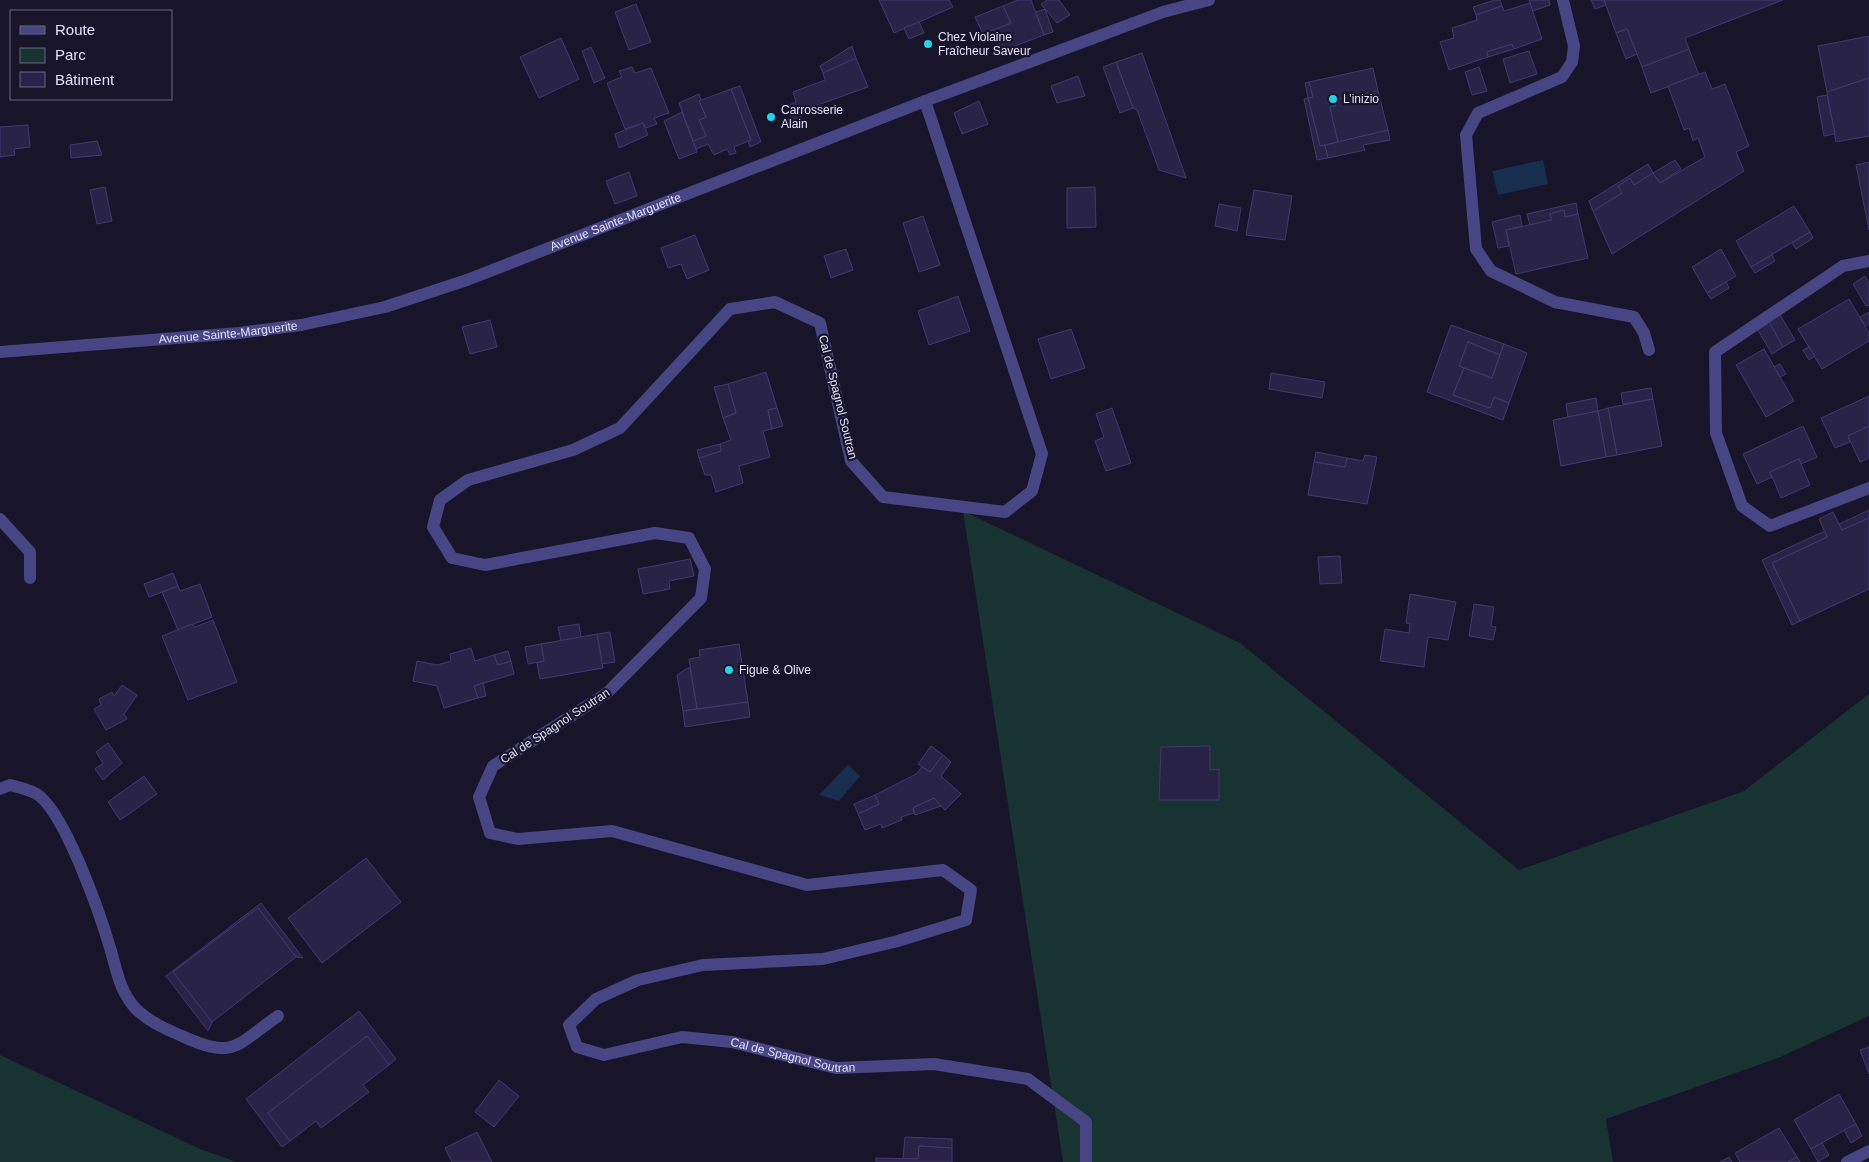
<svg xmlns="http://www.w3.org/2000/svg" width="1869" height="1162" font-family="Helvetica,sans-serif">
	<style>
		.green { fill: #183332 }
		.water { fill: #182e4f }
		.building { fill: #2a2348; stroke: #423871 }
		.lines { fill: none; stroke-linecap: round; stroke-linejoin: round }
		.service { stroke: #474583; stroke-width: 12 }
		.minor { stroke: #474583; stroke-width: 12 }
		.tertiary { stroke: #474583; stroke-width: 12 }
		.poi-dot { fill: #24d3e4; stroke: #18142a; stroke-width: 2 }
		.labels { text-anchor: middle; stroke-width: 4.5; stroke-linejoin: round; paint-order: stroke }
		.poi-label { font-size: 12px; fill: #e3e1fb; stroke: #18142a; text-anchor: start }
		.street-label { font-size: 12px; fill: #e3e1fb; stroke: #18142a }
	</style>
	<rect width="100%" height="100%" fill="#18142a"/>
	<g class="green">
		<polygon points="963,511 1240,643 1519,870 1744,791 1869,694 1869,1016 1778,1058 1606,1119 1613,1162 1063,1162"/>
		<polygon points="0,1055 200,1149 237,1162 0,1162"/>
	</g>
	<g class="water">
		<polygon points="1543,160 1548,184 1498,195 1492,171"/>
		<polygon points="848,765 860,776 839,801 819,795"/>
	</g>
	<g class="building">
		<polygon points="879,0 949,0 953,7 894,33"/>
		<polygon points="1018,0 1031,0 1044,35 1002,51 994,30 1011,23 1003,6"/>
		<polygon points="1047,0 1059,0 1070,15 1057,23 1041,4"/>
		<polygon points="1495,0 1500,0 1502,6 1476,15 1473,7"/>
		<polygon points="1529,0 1549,0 1550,5 1533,11"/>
		<polygon points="1591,0 1604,0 1606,5 1595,9"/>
		<polygon points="1604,0 1783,0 1685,38 1689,49 1642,67 1627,29 1616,33"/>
		<polygon points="1530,3 1542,39 1514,49 1512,44 1487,52 1488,57 1449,70 1440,42 1454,38 1452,28 1477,20 1476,15 1502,6 1504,11"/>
		<polygon points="636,4 651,42 629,50 615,12"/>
		<polygon points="1003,6 1011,23 983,34 975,17"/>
		<polygon points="1045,9 1053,32 1044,35 1036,12"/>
		<polygon points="919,22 924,33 909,39 904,28"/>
		<polygon points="1627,29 1637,54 1626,59 1616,33"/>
		<polygon points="1869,36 1869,78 1827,92 1818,46"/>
		<polygon points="561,38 579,79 539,98 520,57"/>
		<polygon points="1512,44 1514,49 1488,57 1487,52"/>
		<polygon points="852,46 856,58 823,73 820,66"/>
		<polygon points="591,47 605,78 594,83 582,51"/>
		<polygon points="1689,49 1699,75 1651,93 1642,67"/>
		<polygon points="1529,51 1537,74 1510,83 1503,59"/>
		<polygon points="1142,53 1186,178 1159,170 1137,110 1133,108 1116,62"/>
		<polygon points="856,58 868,87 801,111 802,116 792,120 787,106 796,102 793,92 825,80 823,73"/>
		<polygon points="1116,62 1133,108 1120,113 1103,67"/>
		<polygon points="632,67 635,73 651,68 669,113 654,118 657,124 646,128 643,123 625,129 607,83 622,77 619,71"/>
		<polygon points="1479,67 1487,91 1472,95 1465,72"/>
		<polygon points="1373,68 1378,91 1334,100 1336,106 1330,107 1338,142 1320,146 1308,98 1313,97 1309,82"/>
		<polygon points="1705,72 1712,89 1725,84 1749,146 1736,152 1744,171 1612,254 1593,211 1622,193 1618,186 1630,178 1634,185 1653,173 1660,183 1705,157 1698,138 1693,141 1689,128 1684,130 1668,86"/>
		<polygon points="1078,76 1085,96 1057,103 1051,86"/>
		<polygon points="1869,78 1869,136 1836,142 1827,92"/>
		<polygon points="1309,82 1313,97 1308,98 1305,83"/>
		<polygon points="740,86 761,142 750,147 748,141 751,140 731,89"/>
		<polygon points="731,89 751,140 734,147 736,153 730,155 727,149 714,155 708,144 696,149 693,141 706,136 699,120 706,117 699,101"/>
		<polygon points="1378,91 1388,130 1338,142 1330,107 1336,106 1334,100"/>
		<polygon points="699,94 701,100 699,101 706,117 699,120 706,136 693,141 679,103"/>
		<polygon points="1827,95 1835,134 1824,136 1817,97"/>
		<polygon points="1308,98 1320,146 1325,145 1328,158 1317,160 1304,99"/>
		<polygon points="979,101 988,124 962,134 954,113"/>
		<polygon points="682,112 697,152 679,159 664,121"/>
		<polygon points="643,123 648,135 619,148 615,134"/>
		<polygon points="28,125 30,147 14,149 15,155 0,157 0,127"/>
		<polygon points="1388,130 1390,140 1363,145 1365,150 1328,158 1325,145"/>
		<polygon points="97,141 102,155 71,158 70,145"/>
		<polygon points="1675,160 1681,169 1660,183 1653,173"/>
		<polygon points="1869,162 1869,230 1856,165"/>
		<polygon points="1648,164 1653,173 1634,185 1630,178 1618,186 1622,193 1593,211 1589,201"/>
		<polygon points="629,172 637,196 615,204 606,181"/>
		<polygon points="105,187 112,221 97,224 90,190"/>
		<polygon points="1095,187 1096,227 1067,228 1067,188"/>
		<polygon points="1254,190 1292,196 1285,240 1246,235"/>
		<polygon points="1576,203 1578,214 1565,217 1564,210 1550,214 1552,220 1530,225 1527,214"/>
		<polygon points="1219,204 1241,208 1237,231 1215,226"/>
		<polygon points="1794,206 1810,232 1751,267 1736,241"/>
		<polygon points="1564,210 1565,217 1578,214 1588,258 1516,274 1506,230 1552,220 1550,214"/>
		<polygon points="1520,215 1522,226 1506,230 1509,246 1498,248 1492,222"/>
		<polygon points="923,216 940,265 919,272 903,223"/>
		<polygon points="1810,232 1813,238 1796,249 1792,243"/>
		<polygon points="695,235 709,270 687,279 681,264 668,268 661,248"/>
		<polygon points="846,249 853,270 831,278 824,256"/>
		<polygon points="1721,249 1736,276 1707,293 1692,267"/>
		<polygon points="1772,255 1775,261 1755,273 1751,267"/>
		<polygon points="1865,276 1869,283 1869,305 1866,306 1853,284"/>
		<polygon points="1726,282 1729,288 1711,299 1707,293"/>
		<polygon points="958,296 970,331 929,345 918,311"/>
		<polygon points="1849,299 1869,333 1869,341 1822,369 1798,329"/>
		<polygon points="1869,312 1869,324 1865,326 1860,317"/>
		<polygon points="1779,313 1795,340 1783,347 1768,320"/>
		<polygon points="490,320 497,347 470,354 462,327"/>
		<polygon points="1768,320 1783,347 1772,354 1756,327"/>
		<polygon points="1451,325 1504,344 1500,355 1468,342 1459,366 1464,368 1453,395 1490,408 1494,397 1509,403 1503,420 1427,392"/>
		<polygon points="1071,329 1085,368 1051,379 1038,339"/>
		<polygon points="1468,342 1500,355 1492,378 1459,366"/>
		<polygon points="1504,344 1527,353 1509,403 1494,397 1490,408 1453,395 1464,368 1492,378"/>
		<polygon points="1809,347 1815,356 1809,360 1803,350"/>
		<polygon points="1764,349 1794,401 1766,417 1736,365"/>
		<polygon points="1780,364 1786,374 1780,377 1774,367"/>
		<polygon points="766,372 777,408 768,410 772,429 763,431 770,457 739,466 743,483 716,492 711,475 705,475 699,458 721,451 720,444 731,440 723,418 736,413 728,384"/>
		<polygon points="1271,373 1325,382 1322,398 1269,389"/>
		<polygon points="728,384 736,413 723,418 714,387"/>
		<polygon points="1651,388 1653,399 1623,404 1621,393"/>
		<polygon points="1869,396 1869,426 1848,436 1850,442 1835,448 1821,418"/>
		<polygon points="1596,398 1598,411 1568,417 1566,404"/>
		<polygon points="1653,399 1662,446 1617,455 1608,408"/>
		<polygon points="777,408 783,426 772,429 768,410"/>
		<polygon points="1112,408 1131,463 1106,471 1095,441 1104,437 1096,414"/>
		<polygon points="1608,408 1617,455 1606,457 1598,411"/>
		<polygon points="1598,411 1606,457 1561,466 1553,420"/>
		<polygon points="1803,426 1817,457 1801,464 1799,459 1770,472 1772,477 1757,484 1743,454"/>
		<polygon points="1869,426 1869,458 1860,462 1848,436"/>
		<polygon points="720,444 721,451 699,458 697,450"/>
		<polygon points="1316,452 1347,458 1345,467 1314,462"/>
		<polygon points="1365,455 1377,457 1367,504 1308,495 1314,462 1345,467 1347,458 1363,461"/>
		<polygon points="1799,459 1810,485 1781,498 1770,472"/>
		<polygon points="1869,510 1869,518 1842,530 1839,524"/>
		<polygon points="1833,512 1842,530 1869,518 1869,589 1800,621 1772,563 1827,537 1819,519"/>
		<polygon points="1825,531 1827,537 1772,563 1800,621 1792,625 1762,560"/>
		<polygon points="1340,556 1342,583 1320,584 1318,557"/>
		<polygon points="690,559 694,576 669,581 670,589 643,594 638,569"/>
		<polygon points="173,573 178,586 149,597 144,584"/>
		<polygon points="200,584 212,617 178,630 162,592 178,586 180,591"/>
		<polygon points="1410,594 1456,602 1448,640 1428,637 1424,667 1380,661 1385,629 1409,633 1410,624 1406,623"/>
		<polygon points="1474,604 1494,607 1491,626 1496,627 1493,640 1469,636"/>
		<polygon points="213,620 237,682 188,700 162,636 192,624 195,627"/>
		<polygon points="579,624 581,637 561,641 558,627"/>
		<polygon points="610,632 615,662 602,664 597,634"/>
		<polygon points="597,634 603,668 540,679 537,663 544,661 541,644"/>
		<polygon points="541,644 544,661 528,664 525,647"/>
		<polygon points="739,644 748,702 697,709 689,659 700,657 699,650"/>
		<polygon points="471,648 475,661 494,655 498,665 511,661 514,674 474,686 478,698 444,708 437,686 413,681 417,661 437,665 451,661 450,654"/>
		<polygon points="508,651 511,661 498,665 494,655"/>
		<polygon points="688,668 690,668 697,709 683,711 677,675"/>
		<polygon points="483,683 486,696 478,698 474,686"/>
		<polygon points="122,685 137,695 124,714 127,719 106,730 94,709 101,705 99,699 112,692 114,696"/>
		<polygon points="748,702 750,717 685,727 683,711"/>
		<polygon points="108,743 122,763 103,780 95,769 103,763 96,752"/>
		<polygon points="931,746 943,755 930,772 918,764"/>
		<polygon points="1210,746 1210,770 1219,769 1219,800 1159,800 1161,747"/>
		<polygon points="943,755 951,762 941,776 961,794 945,810 934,798 913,808 914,813 901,817 902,820 882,828 881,824 865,830 858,814 879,804 875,795 916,774 922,767 930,772"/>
		<polygon points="144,776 157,794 120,820 108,802"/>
		<polygon points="875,795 879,804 858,814 854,804"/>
		<polygon points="934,798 941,806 915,815 913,808"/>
		<polygon points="366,858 401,902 322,963 288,918"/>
		<polygon points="261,903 303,958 296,957 258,908 173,972 212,1022 208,1031 166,976"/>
		<polygon points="258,908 296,957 212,1022 173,972"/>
		<polygon points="359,1011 396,1059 389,1065 367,1036 268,1113 290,1141 282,1147 246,1099"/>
		<polygon points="367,1036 389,1065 363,1085 369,1092 321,1128 316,1121 290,1141 268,1113"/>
		<polygon points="1869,1047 1869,1074 1860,1050"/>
		<polygon points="499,1080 519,1096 494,1127 475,1112"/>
		<polygon points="1839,1094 1856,1124 1811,1149 1794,1120"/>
		<polygon points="1856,1124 1862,1136 1851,1143 1844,1130"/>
		<polygon points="1779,1128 1797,1157 1788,1162 1740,1162 1735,1153"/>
		<polygon points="477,1132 492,1162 452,1162 445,1148"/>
		<polygon points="905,1137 952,1139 952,1148 919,1146 918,1159 903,1159"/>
		<polygon points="1822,1143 1829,1155 1818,1162 1811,1149"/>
		<polygon points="919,1146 952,1148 952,1162 876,1162 876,1158 918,1159"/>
		<polygon points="1729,1157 1732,1162 1720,1162"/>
		<polygon points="1797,1157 1800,1162 1788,1162"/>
	</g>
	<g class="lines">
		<g class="service">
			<polyline points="1563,0 1574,46 1572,62 1562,77 1478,113 1466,135 1476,249 1491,271 1555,302 1634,317 1644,333 1649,350"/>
			<polyline points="1869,261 1843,266 1715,352 1716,433 1742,506 1770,526 1869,488"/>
		</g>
		<g class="minor">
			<path id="s1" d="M 925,101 L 1042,454 L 1032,491 L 1005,512 L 883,497 L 851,461 L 820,323 L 775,302 L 730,309 L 620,428 L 573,450 L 468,480 L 440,500 L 433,527 L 452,558 L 485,565 L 655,533 L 689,538 L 705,569 L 701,598 L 607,693 L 493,766 L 479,797 L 490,833 L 518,839 L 612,831 L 807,885 L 943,870 L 971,890 L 966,920 L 898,941 L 823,959 L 703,965 L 638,980 L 596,999 L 569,1025 L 577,1047 L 604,1055 L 682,1037 L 732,1042 L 836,1068 L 934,1064 L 1028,1079 L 1086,1122 L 1086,1162"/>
			<polyline points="0,519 30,552 30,578"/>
			<path d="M 0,789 L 10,785 C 18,787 27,789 35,793 C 64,808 101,917 111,951 C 117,972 120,992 136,1009 C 147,1020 167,1030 182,1036 C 234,1060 235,1046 278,1016"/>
			<polyline points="1847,1162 1869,1151"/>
		</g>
		<path class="tertiary" id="s2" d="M 0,352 L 239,333 L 301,325 L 385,307 L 467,280 L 925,101 L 1163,12 L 1209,0"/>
	</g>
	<g class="poi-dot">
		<circle cx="928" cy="44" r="5"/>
		<circle cx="1333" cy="99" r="5"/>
		<circle cx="771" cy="117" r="5"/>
		<circle cx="729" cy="670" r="5"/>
	</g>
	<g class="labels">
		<g class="poi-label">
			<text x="938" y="41">Chez Violaine<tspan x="938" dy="14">Fraîcheur Saveur</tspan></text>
			<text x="1343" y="103">L’inizio</text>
			<text x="781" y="114">Carrosserie<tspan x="781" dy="14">Alain</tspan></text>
			<text x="739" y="674">Figue &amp; Olive</text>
		</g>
		<g class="street-label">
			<text dy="4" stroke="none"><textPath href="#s2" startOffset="634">Avenue Sainte-Marguerite</textPath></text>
			<text dy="4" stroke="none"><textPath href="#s2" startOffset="229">Avenue Sainte-Marguerite</textPath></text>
			<text transform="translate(838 397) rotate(76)" y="4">Cal de Spagnol Soutran</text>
			<text transform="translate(555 726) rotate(-33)" y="4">Cal de Spagnol Soutran</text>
			<text dy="4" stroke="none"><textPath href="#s1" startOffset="3110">Cal de Spagnol Soutran</textPath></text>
		</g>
	</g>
	<rect x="10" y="10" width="162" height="90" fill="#18142a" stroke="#69667e"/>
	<rect x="20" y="26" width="25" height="8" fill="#474583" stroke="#69667e"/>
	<text x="55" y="35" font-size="15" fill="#e3e1fb">Route</text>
	<rect x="20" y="48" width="25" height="15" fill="#183332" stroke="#69667e"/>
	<text x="55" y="60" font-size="15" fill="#e3e1fb">Parc</text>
	<rect x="20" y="72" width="25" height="15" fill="#2a2348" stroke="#69667e"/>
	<text x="55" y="85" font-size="15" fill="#e3e1fb">Bâtiment</text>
</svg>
